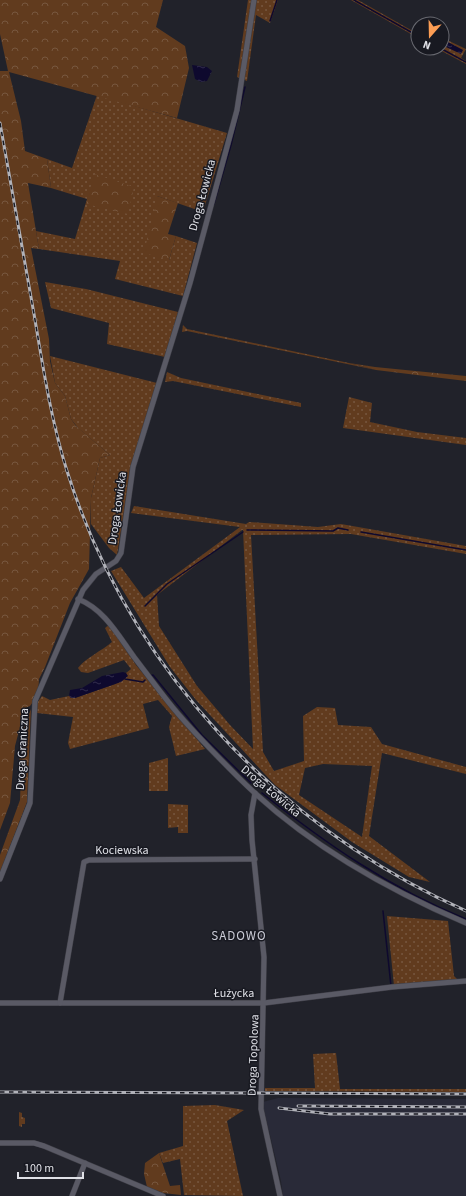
<svg xmlns="http://www.w3.org/2000/svg" width="466" height="1196" font-family="'Source Sans 3',sans-serif">
	<style>
		.built { fill: #292a38 }
		.grass { fill: url(#grass-dots); fill-rule: evenodd }
		.forest { fill: url(#forest-crowns) }
		.water { fill: url(#water-ripples) }
		.lines { fill: none; stroke-linecap: round; stroke-linejoin: round }
		.stream { stroke: #0e092e; stroke-width: 1.5 }
		.minor-casing { stroke: #3e3e46; stroke-width: 6 }
		.minor { stroke: #5a5a65; stroke-width: 5 }
		.rail-casing { stroke: #b1b2b9; stroke-width: 3 }
		.rail { stroke: #181921; stroke-width: 1.5; stroke-dasharray: 4.5; stroke-linecap: butt }
		.labels { text-anchor: middle; stroke-width: 3; stroke-linejoin: round; paint-order: stroke }
		.street-label { font-size: 12px; fill: #dfe0e6; stroke: #181921 }
		.neighbourhood-label { font-size: 13px; letter-spacing: 1px; fill: #c9cad5; stroke: #181921 }
	</style>
	<defs>
		<pattern id="grass-dots" width="8" height="8" patternUnits="userSpaceOnUse"><rect width="8" height="8" fill="#613b1e"/><path d="M2 2h.1M6 6h.1" fill="none" stroke="#77573f" stroke-width="1.8" stroke-linecap="round"/></pattern>
		<pattern id="forest-crowns" width="20" height="18" patternUnits="userSpaceOnUse"><rect width="20" height="18" fill="#613b1e"/><path d="M2 6a3 3 0 1 1 6 0M12 15a3 3 0 1 1 6 0" fill="none" stroke="#77573f"/></pattern>
		<pattern id="water-ripples" width="26" height="14" patternUnits="userSpaceOnUse"><rect width="26" height="14" fill="#0e092e"/><path d="M2 4q2-2 4 0t4 0M15 11q2-2 4 0t4 0" fill="none" stroke="#312d4c"/></pattern>
	</defs>
	<rect width="100%" height="100%" fill="#21222a"/>
	<polygon class="built" points="278,1098 466,1099 466,1196 283,1196 281,1181 264,1110 263,1102"/>
	<g class="grass">
		<polygon points="248,0 278,0 270,23 256,15 247,81 237,77"/>
		<polygon points="351,0 358,0 418,34 418,38"/>
		<polygon points="447,40 466,49 461,58 466,61 466,64 436,48 443,48"/>
		<polygon points="97,95 227,133 203,212 157,196 169,260 176,236 197,243 183,296 115,279 120,261 39,249 36,231 75,239 87,199 51,188 47,159 72,168"/>
		<polygon points="45,282 86,289 178,312 165,357 107,344 109,323 51,308"/>
		<polygon points="183,325 187,329 349,363 376,370 187,331 182,332"/>
		<polygon points="50,356 157,383 131,468 117,555 109,548 91,524 91,498 100,458 110,455 78,428 71,419 65,396 55,383"/>
		<polygon points="167,372 181,378 301,403 301,407 173,381 165,382"/>
		<polygon points="349,397 372,403 370,422 417,432 466,438 466,445 343,428"/>
		<path d="M 134,506 L 246,524 L 249,522 L 318,527 L 341,524 L 466,546 L 466,554 L 351,534 L 251,535 L 263,752 L 274,771 L 304,761 L 303,716 L 317,707 L 335,708 L 338,725 L 371,727 L 382,744 L 466,767 L 466,774 L 382,753 L 369,836 L 430,882 L 409,877 L 352,842 L 275,785 L 196,700 L 170,667 L 111,571 L 121,567 L 144,598 L 240,527 L 131,513 ZM 242,530 L 243,530 L 253,749 L 230,725 L 197,686 L 159,626 L 157,595 ZM 323,764 L 372,766 L 362,837 L 299,795 L 305,768 Z"/>
		<path d="M 109,625 L 136,665 L 205,749 L 176,756 L 169,727 L 172,716 L 158,700 L 143,704 L 149,728 L 70,749 L 68,743 L 73,717 L 37,713 L 37,703 L 42,696 L 50,700 L 69,696 L 75,698 L 115,684 L 127,676 L 126,673 L 131,669 L 124,660 L 88,673 L 81,672 L 78,668 C 84,659 103,650 112,642 L 105,628 Z"/>
		<polygon points="168,758 168,791 149,791 149,763"/>
		<polygon points="168,804 188,805 188,833 178,833 178,827 168,828"/>
		<polygon points="387,916 448,921 454,976 458,980 394,986"/>
		<polygon points="336,1053 340,1089 466,1089 466,1092 265,1091 265,1088 315,1088 313,1054"/>
		<polygon points="215,1105 244,1110 227,1121 243,1196 184,1195 180,1159 163,1163 159,1153 183,1146 183,1106"/>
		<polygon points="19,1112 22,1113 22,1117 25,1118 25,1124 22,1124 22,1127 19,1126"/>
	</g>
	<g class="forest">
		<polygon points="0,0 163,0 156,27 185,46 189,68 177,118 9,72 21,121 25,151 47,159 51,188 28,183 39,249 31,248 49,339 50,361 55,383 65,396 71,419 76,426 110,455 100,458 91,498 89,569 70,603 45,667 39,679 38,695 30,706 25,708 15,746 10,803 0,830 0,71 8,71 0,34"/>
		<polygon points="94,174 134,187 128,214 86,204"/>
		<polygon points="157,196 178,203 168,234 176,236 169,260 144,253"/>
		<polygon points="349,363 375,367 466,376 466,381 376,370"/>
		<polygon points="31,709 27,802 0,872 0,855 20,800 21,774 19,752 25,724"/>
		<polygon points="159,1153 170,1186 180,1185 181,1195 163,1193 147,1187 144,1174 145,1163"/>
	</g>
	<g class="water">
		<polygon points="448,42 463,50 461,54 446,47"/>
		<polygon points="192,65 207,67 212,71 207,81 201,82 195,79"/>
		<polygon points="123,672 126,673 128,676 121,682 75,698 71,698 69,696 70,690 82,688 102,676"/>
	</g>
	<g class="lines">
		<g class="stream">
			<polyline points="354,0 418,36"/>
			<polyline points="270,21 277,0"/>
			<polyline points="440,48 466,62"/>
			<polyline points="214,204 231,145 245,87"/>
			<polyline points="247,530 333,531 338,528 348,530"/>
			<polyline points="361,532 466,550"/>
			<polyline points="145,606 167,584 243,532"/>
			<polyline points="150,676 153,675 202,735 251,783"/>
			<polyline points="125,679 143,682 145,680"/>
			<path d="M 262,793 C 325,843 391,889 466,919"/>
			<polyline points="383,911 391,986"/>
		</g>
		<defs>
			<g id="minor">
				<path d="M 78,599 C 104,609 118,635 134,657 C 147,674 160,692 174,709 C 194,733 216,755 238,777 C 302,841 384,888 466,923"/>
				<polyline points="255,793 251,815 252,840 264,957 261,1109 280,1196"/>
				<polyline points="0,879 30,803 35,701 83,590 96,574 116,561 121,553 133,467 190,283 237,110 254,0"/>
				<polyline points="0,1003 264,1003 392,987 466,981"/>
				<polyline points="60,1003 84,862 89,860 255,859"/>
				<polyline points="0,1143 34,1143 44,1146 163,1196"/>
				<polyline points="72,1196 85,1163"/>
			</g>
		</defs>
		<use href="#minor" class="minor-casing"/>
		<use href="#minor" class="minor"/>
		<defs>
			<g id="rail">
				<path d="M 0,123 C 11,186 22,250 34,314 C 43,367 51,420 67,471 C 129,668 278,827 466,911"/>
				<polyline points="0,1092 466,1094"/>
				<polyline points="298,1106 466,1107"/>
				<polyline points="279,1108 330,1114 466,1114"/>
			</g>
		</defs>
		<use href="#rail" class="rail-casing"/>
		<use href="#rail" class="rail"/>
	</g>
	<g class="labels">
		<g class="street-label">
			<text transform="translate(202 195) rotate(-75)" y="4">Droga Łowicka</text>
			<text transform="translate(117 508) rotate(-82)" y="4">Droga Łowicka</text>
			<text transform="translate(22 749) rotate(-87)" y="4">Droga Graniczna</text>
			<text transform="translate(271 791) rotate(40)" y="4">Droga Łowicka</text>
			<text x="122" y="854">Kociewska</text>
			<text x="234" y="997">Łużycka</text>
			<text transform="translate(253 1055) rotate(-88)" y="4">Droga Topolowa</text>
		</g>
		<g class="neighbourhood-label">
			<text x="239" y="940">SADOWO</text>
		</g>
	</g>
	<g transform="translate(430 36) rotate(200)"><circle r="19" fill="#181921" stroke="#686970"/>
	<path d="M0-3L7 15L0 10L-7 15Z" fill="#fc9d54"/>
	<text y="-6" font-size="11" font-weight="bold" text-anchor="middle" fill="#dfe0e6">N</text>
	</g>
	<path d="M18 1172v6h65v-6" fill="none" stroke="#dfe0e6" stroke-width="2"/>
	<text x="24" y="1172" font-size="12" fill="#dfe0e6" stroke="#181921" stroke-width="3" paint-order="stroke">100 m</text>
</svg>
